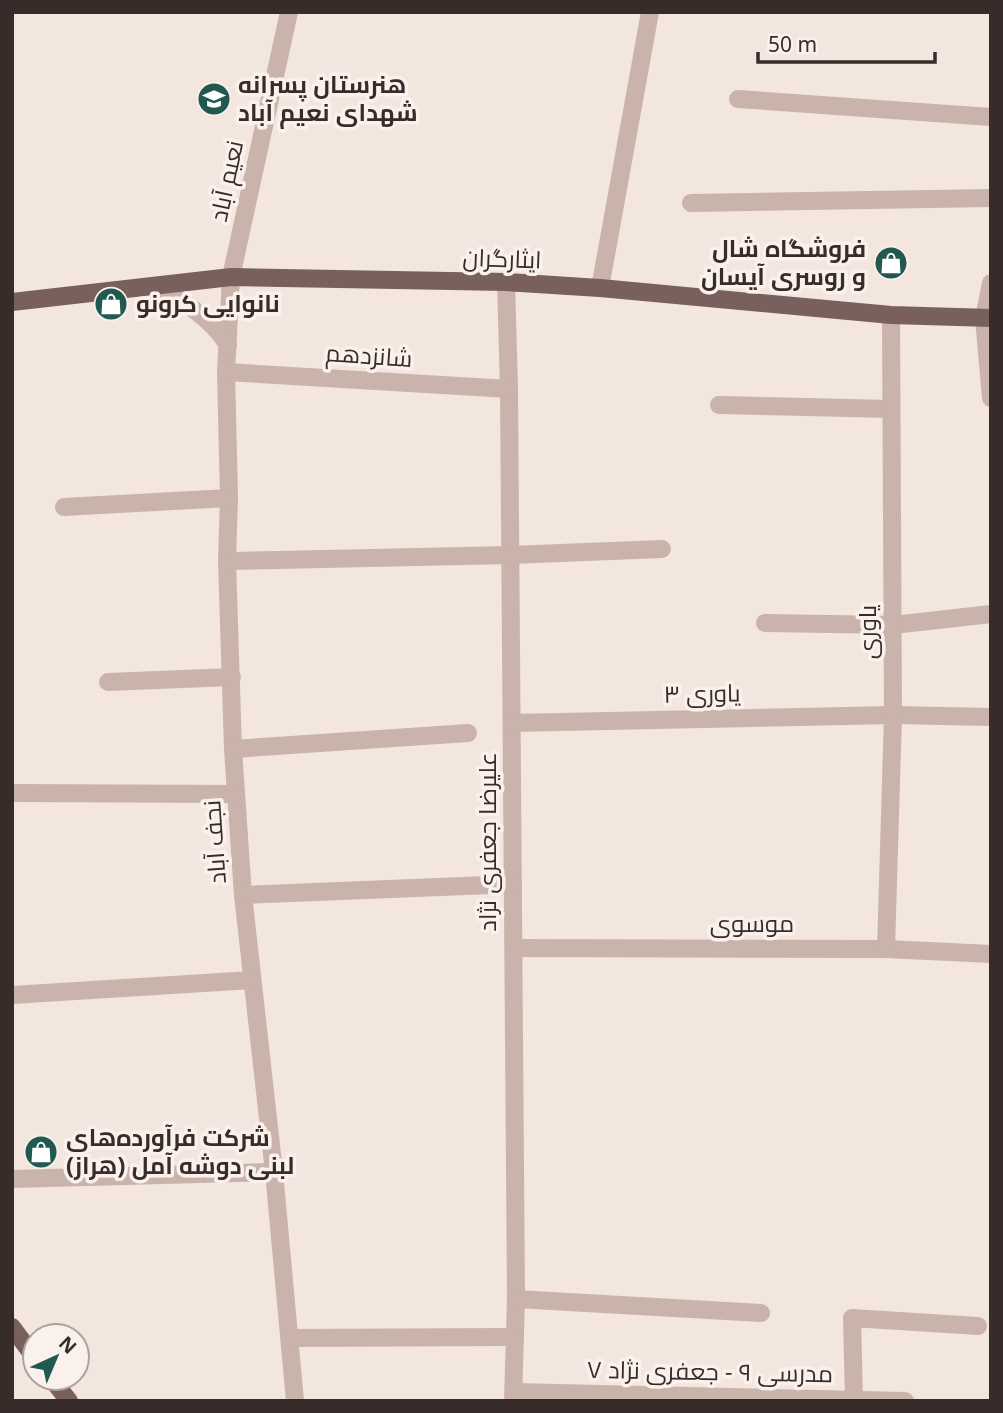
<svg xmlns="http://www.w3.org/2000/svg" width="1003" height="1413" font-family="'Noto Sans',Cairo,sans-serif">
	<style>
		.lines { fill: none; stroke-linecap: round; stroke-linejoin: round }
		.minor { stroke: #cab3ab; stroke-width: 18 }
		.major { stroke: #79605c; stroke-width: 18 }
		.labels { text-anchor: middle; stroke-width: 7; stroke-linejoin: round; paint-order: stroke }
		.poi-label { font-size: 24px; font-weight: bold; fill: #382c2a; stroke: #faf1ec; text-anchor: start }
		.street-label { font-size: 24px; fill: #382c2a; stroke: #faf1ec }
	</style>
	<rect width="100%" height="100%" fill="#f2e6df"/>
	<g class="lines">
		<g class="minor">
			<polyline points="289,12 231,277 226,372 229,498 227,561 233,749 243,895 274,1172 295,1401"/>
			<polyline points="738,99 991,117"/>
			<polyline points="691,203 991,198"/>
			<polyline points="506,282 509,389 516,1299 513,1401"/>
			<polyline points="991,283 984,318 991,398"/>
			<path d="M 154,286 C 183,301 210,317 228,345"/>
			<polyline points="600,288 650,12"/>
			<polyline points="226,372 509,389"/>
			<polyline points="719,405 891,409"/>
			<polyline points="64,507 229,498"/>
			<polyline points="227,561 510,555 662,549"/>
			<polyline points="765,623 893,625 991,614"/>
			<polyline points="108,682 232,677"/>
			<polyline points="512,723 893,715 991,717"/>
			<polyline points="233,749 468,733"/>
			<polyline points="12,793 236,794"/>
			<polyline points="243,895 513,884"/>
			<polyline points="514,948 886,949 991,954"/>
			<polyline points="886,949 893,715 891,315"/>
			<polyline points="12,995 252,980"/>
			<polyline points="12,1179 274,1172"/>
			<polyline points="516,1299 761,1313"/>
			<polyline points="290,1338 515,1337"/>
			<polyline points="514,1392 905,1401"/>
			<polyline points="854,1400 852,1318 978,1326"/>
		</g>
		<g class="major">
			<polyline points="12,302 231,277 506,282 600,288 891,315 991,318"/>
			<polyline points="12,1327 35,1358"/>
			<polyline points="51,1378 69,1401"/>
		</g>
	</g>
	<defs>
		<symbol id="school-disc" viewBox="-11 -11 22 22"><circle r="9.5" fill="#215951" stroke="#faf1ec"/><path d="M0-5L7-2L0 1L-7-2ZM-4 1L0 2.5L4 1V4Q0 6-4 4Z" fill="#fff"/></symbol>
		<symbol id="shop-disc" viewBox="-11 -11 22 22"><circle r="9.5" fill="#215951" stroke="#faf1ec"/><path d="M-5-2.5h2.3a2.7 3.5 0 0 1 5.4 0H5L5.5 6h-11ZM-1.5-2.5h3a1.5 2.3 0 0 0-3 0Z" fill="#fff"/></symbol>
	</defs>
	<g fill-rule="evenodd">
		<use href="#school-disc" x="195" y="80" width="38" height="38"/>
		<use href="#shop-disc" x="872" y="244" width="38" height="38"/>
		<use href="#shop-disc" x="92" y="285" width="38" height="38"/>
		<use href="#shop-disc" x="22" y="1133" width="38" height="38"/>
	</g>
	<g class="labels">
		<g class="poi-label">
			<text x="238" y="93">هنرستان پسرانه<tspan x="238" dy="28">شهدای نعیم آباد</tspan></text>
			<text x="866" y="257" text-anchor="end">فروشگاه شال<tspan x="866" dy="28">و روسری آیسان</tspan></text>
			<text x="136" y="312">نانوایی کرونو</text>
			<text x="66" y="1146">شرکت فرآورده‌های<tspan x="66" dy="28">لبنی دوشه آمل (هراز)</tspan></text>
		</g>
		<g class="street-label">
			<text transform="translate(227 181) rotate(-78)" y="8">نعیم آباد</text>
			<text transform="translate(502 259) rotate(2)" y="8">ایثارگران</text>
			<text transform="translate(369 356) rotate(4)" y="8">شانزدهم</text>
			<text transform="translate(868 632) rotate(-90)" y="8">یاوری</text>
			<text transform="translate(702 694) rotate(-1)" y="8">یاوری ۳</text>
			<text transform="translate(215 842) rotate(-94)" y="8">نجف آباد</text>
			<text transform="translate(488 842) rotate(-90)" y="8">علیرضا جعفری نژاد</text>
			<text x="752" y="932">موسوی</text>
			<text transform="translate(710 1372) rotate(1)" y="8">مدرسی ۹ - جعفری نژاد ۷</text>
		</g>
	</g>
	<rect width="1003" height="1413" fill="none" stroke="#382c2a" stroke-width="28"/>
	<g transform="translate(56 1357) rotate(44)"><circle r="33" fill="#faf1ec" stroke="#aca29e" stroke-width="2"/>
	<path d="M0-5L12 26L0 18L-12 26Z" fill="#215951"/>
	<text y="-10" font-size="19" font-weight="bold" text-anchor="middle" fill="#382c2a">N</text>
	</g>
	<path d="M758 52v10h177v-10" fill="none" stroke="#382c2a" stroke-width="3.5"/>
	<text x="768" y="52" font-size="21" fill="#382c2a" stroke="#faf1ec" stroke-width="5" paint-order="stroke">50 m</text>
</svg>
